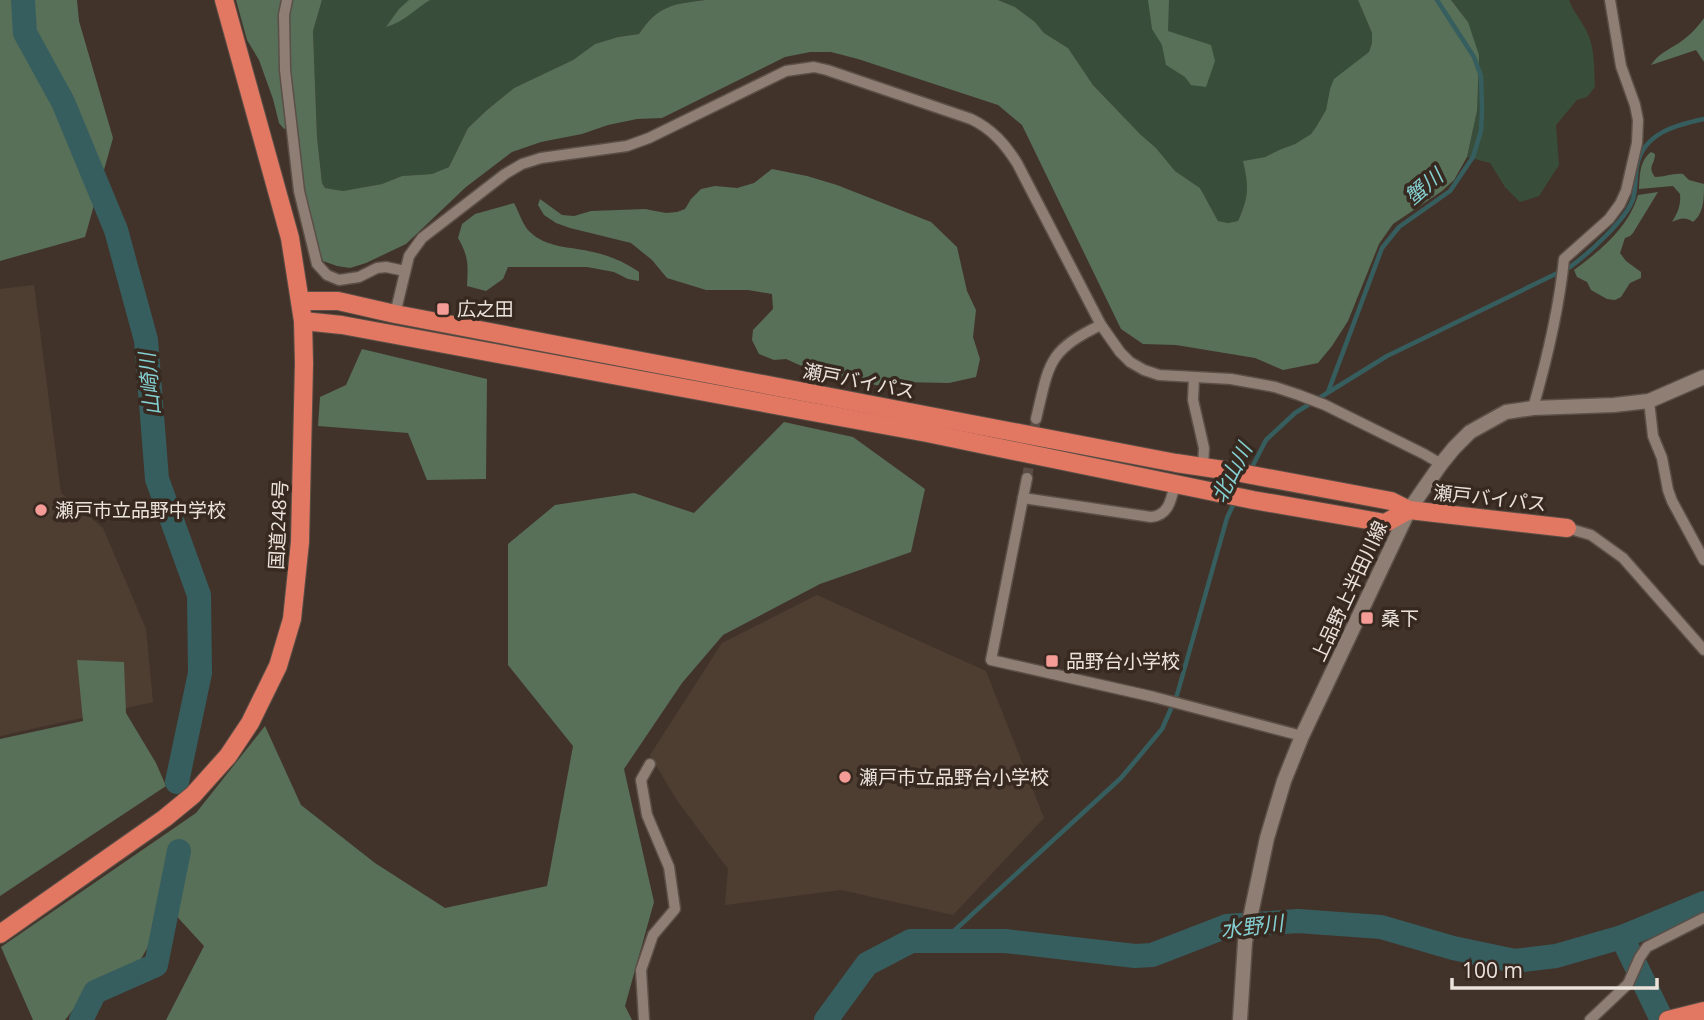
<svg xmlns="http://www.w3.org/2000/svg" width="1704" height="1020" font-family="'Open Sans','Noto Sans JP',sans-serif">
	<style>
		.education { fill: #4e3e32 }
		.green { fill: #394e3a }
		.forest { fill: #586f58 }
		.lines { fill: none; stroke-linecap: round; stroke-linejoin: round }
		.stream { stroke: #365e5f; stroke-width: 4.5 }
		.river { stroke: #365e5f; stroke-width: 24 }
		.minor-tunnel { stroke: #5b4d45; stroke-width: 10; stroke-dasharray: 10 5; stroke-linecap: butt }
		.minor-casing { stroke: #5b4f47; stroke-width: 13 }
		.tertiary-casing { stroke: #5b4f47; stroke-width: 17 }
		.trunk-casing { stroke: #5b4f47; stroke-width: 20 }
		.minor { stroke: #8e7e73; stroke-width: 10 }
		.tertiary { stroke: #8e7e73; stroke-width: 14 }
		.trunk { stroke: #e27762; stroke-width: 18 }
		.poi-dot { fill: #f59c96; stroke: #372920; stroke-width: 2.5 }
		.labels { text-anchor: middle; stroke-width: 7; stroke-linejoin: round; paint-order: stroke }
		.poi-label { font-size: 19px; fill: #ebe2dc; stroke: #372920; text-anchor: start }
		.street-label { font-size: 19px; fill: #ebe2dc; stroke: #372920 }
		.water-label { font-size: 21px; font-style: italic; fill: #84d0d2; stroke: #372920 }
	</style>
	<rect width="100%" height="100%" fill="#42332a"/>
	<g class="education">
		<polygon points="34,285 61,493 103,528 146,629 153,702 0,736 0,289"/>
		<polygon points="817,595 986,671 1044,818 953,915 841,890 725,905 728,869 676,799 650,755 722,643"/>
	</g>
	<g class="green">
		<path d="M 322,0 L 705,0 C 674,4 658,5 639,34 L 618,37 L 595,44 L 573,60 L 514,88 L 487,110 L 468,128 L 449,167 L 432,174 L 402,176 L 382,184 L 365,187 L 343,191 L 325,188 L 322,183 L 317,137 L 313,31 Z"/>
		<path d="M 998,0 L 1358,0 L 1372,33 L 1372,43 L 1369,52 L 1330,89 L 1326,110 L 1316,127 L 1311,134 L 1295,144 L 1279,150 L 1265,157 L 1244,161 C 1249,187 1249,196 1238,221 L 1228,223 L 1218,221 L 1200,188 L 1175,171 L 1156,148 L 1140,134 L 1093,85 L 1068,48 L 1044,33 L 1035,22 L 1015,7 Z"/>
		<path d="M 1451,0 L 1569,0 C 1573,11 1581,20 1586,30 C 1595,46 1594,69 1595,87 L 1587,97 L 1577,100 L 1556,125 L 1559,165 L 1539,196 L 1520,202 L 1505,187 L 1490,163 L 1467,157 L 1477,111 L 1477,85 L 1468,22 Z"/>
	</g>
	<g class="forest">
		<polygon points="0,0 77,0 79,21 113,138 85,237 0,261"/>
		<polygon points="236,0 284,0 289,127 284,129 279,123 273,99 259,60 247,40"/>
		<path d="M 289,0 L 322,0 L 313,31 L 317,137 L 322,183 L 325,188 L 343,191 L 365,187 L 382,184 L 402,176 L 432,174 L 449,167 L 468,128 L 487,110 L 514,88 L 573,60 L 595,44 L 618,37 L 639,34 C 658,5 674,4 705,0 L 998,0 L 1015,7 L 1035,22 L 1044,33 L 1068,48 L 1093,85 L 1140,134 L 1156,148 L 1175,171 L 1200,188 L 1218,221 L 1228,223 L 1238,221 C 1249,196 1249,187 1243,161 L 1265,157 L 1279,150 L 1295,144 L 1311,134 L 1316,127 L 1326,110 L 1330,89 L 1334,79 L 1369,52 L 1372,43 L 1372,33 L 1358,0 L 1451,0 L 1468,22 L 1479,55 L 1477,111 L 1467,157 L 1454,180 L 1442,191 L 1393,224 L 1379,244 L 1348,321 L 1332,346 L 1318,363 L 1283,370 L 1255,358 L 1176,345 L 1143,344 L 1121,329 L 1022,125 L 998,105 L 858,59 L 831,52 L 810,52 L 785,57 L 662,118 L 637,119 L 608,125 L 582,134 L 541,142 L 512,152 L 466,187 L 406,244 L 366,263 L 350,268 L 337,266 L 323,261 L 314,237 L 302,191 L 289,74 L 286,20 Z"/>
		<path d="M 409,0 L 430,0 C 415,9 404,22 386,27 L 399,9 Z"/>
		<polygon points="1148,0 1169,0 1168,31 1211,45 1215,61 1206,87 1191,85 1185,77 1166,65 1162,45 1152,29"/>
		<path d="M 1704,18 L 1704,62 L 1696,50 L 1651,65 C 1658,54 1668,50 1679,43 C 1689,36 1697,28 1704,18 Z"/>
		<path d="M 1651,152 L 1655,154 C 1655,165 1647,166 1655,177 C 1665,177 1673,173 1683,174 L 1689,180 L 1704,184 C 1704,199 1704,213 1693,222 C 1685,217 1681,218 1672,222 C 1678,212 1681,205 1680,194 L 1673,186 L 1639,189 C 1640,176 1639,161 1651,152 Z"/>
		<polygon points="772,169 807,176 837,185 931,222 957,247 967,291 976,310 973,337 980,359 976,377 949,383 900,382 881,386 817,373 786,359 774,360 759,354 752,340 753,330 773,309 772,294 748,290 706,290 667,278 652,260 631,243 570,228 556,223 544,215 538,205 540,199 562,215 574,216 591,211 645,209 666,213 677,212 685,209 691,199 701,189 715,186 737,188 754,183"/>
		<path d="M 1658,192 L 1633,233 L 1630,236 L 1625,238 L 1620,253 L 1626,261 L 1641,272 L 1641,278 L 1630,283 L 1621,297 L 1615,300 L 1607,299 L 1591,290 L 1587,282 L 1577,277 L 1574,270 C 1600,251 1629,227 1638,195 Z"/>
		<path d="M 514,203 C 519,212 523,226 530,232 C 546,248 573,247 593,252 C 610,256 625,262 639,272 L 639,281 L 628,279 L 614,272 L 587,267 L 508,267 L 503,279 L 486,291 L 467,286 C 468,265 469,257 458,238 L 462,224 L 475,214 Z"/>
		<polygon points="362,349 487,379 486,479 427,480 408,433 318,426 320,397 346,385"/>
		<polygon points="784,422 853,437 925,489 911,552 820,584 723,635 682,683 624,769 654,902 625,1006 632,1020 166,1020 204,946 170,909 138,964 87,992 65,1020 33,1020 1,947 196,813 265,726 301,805 375,863 445,908 547,886 573,746 508,665 508,544 555,505 634,493 694,513"/>
		<polygon points="77,660 124,662 126,713 156,763 166,786 0,896 0,739 83,721"/>
	</g>
	<g class="lines">
		<g class="stream">
			<polyline points="1328,392 1382,248 1399,227 1450,191 1473,157 1481,131 1482,109 1481,76 1474,57 1437,0"/>
			<path d="M 1250,471 L 1266,440 L 1295,413 L 1387,356 L 1570,267 C 1588,254 1626,220 1633,199 C 1636,189 1635,177 1637,166 C 1643,133 1676,125 1704,119"/>
			<polyline points="943,941 1121,778 1162,729 1177,695 1227,518 1235,501"/>
		</g>
		<g class="river">
			<polyline points="23,0 25,33 63,102 116,230 146,340 157,479 199,595 200,673 177,782"/>
			<polyline points="1622,937 1662,1020"/>
			<polyline points="81,1020 95,992 156,965 179,851"/>
			<polyline points="826,1020 867,964 911,941 1005,941 1135,956 1152,955 1227,926 1298,921 1381,927 1453,948 1515,961 1556,956 1622,937 1704,903"/>
		</g>
		<polyline class="minor-tunnel" points="1027,478 1036,419"/>
		<defs>
			<g id="minor">
				<polyline points="287,0 284,15 285,70 299,191 317,264 327,275 339,280 359,277 377,268 386,267 405,271"/>
				<path d="M 395,314 L 409,256 L 422,238 L 505,174 L 522,164 L 541,158 L 627,146 L 649,138 L 786,71 L 814,67 L 827,70 L 971,119 C 992,129 1005,144 1017,163 L 1101,325 L 1120,352 L 1130,362 L 1144,370 L 1159,375 L 1231,379 L 1275,387 L 1299,395 L 1325,405 L 1424,454 L 1441,464"/>
				<polyline points="1194,378 1193,400 1204,448 1203,466"/>
				<polyline points="1649,401 1653,436 1662,458 1668,490 1672,501 1704,560"/>
				<path d="M 1533,408 C 1547,359 1559,310 1564,259 L 1609,219 L 1620,204 L 1626,191 L 1637,143 L 1638,120 L 1635,105 L 1621,66 L 1610,0"/>
				<path d="M 1036,419 C 1049,365 1047,350 1101,325"/>
				<polyline points="1027,478 991,660 1154,697 1302,736"/>
				<path d="M 1023,498 L 1151,517 C 1169,515 1171,500 1175,484"/>
				<polyline points="1567,528 1591,535 1623,558 1704,650"/>
				<polyline points="644,1020 641,970 653,935 675,909 669,867 647,815 641,780 650,764"/>
				<polyline points="1590,1020 1628,984 1640,957 1647,947 1704,918"/>
			</g>
			<polyline id="tertiary" points="1240,1020 1245,942 1267,838 1284,781 1302,736 1409,510 1441,464 1454,448 1470,432 1506,412 1533,408 1614,405 1649,401 1704,377"/>
			<g id="trunk">
				<polyline points="300,301 338,301 395,314 1176,463 1230,471 1391,501 1409,510 1567,528"/>
				<polyline points="303,321 342,325 927,433 1253,500 1385,523 1409,510"/>
				<polyline points="0,934 165,818 193,795 228,756 250,723 278,666 292,619 300,542 304,363 303,321 290,238 224,0"/>
				<polyline points="1668,1020 1704,1011"/>
			</g>
		</defs>
		<use href="#minor" class="minor-casing"/>
		<use href="#tertiary" class="tertiary-casing"/>
		<use href="#trunk" class="trunk-casing"/>
		<use href="#minor" class="minor"/>
		<use href="#tertiary" class="tertiary"/>
		<use href="#trunk" class="trunk"/>
	</g>
	<g class="poi-dot">
		<rect x="436" y="302" width="14" height="14" rx="3.5"/>
		<circle cx="41" cy="510" r="7"/>
		<rect x="1360" y="611" width="14" height="14" rx="3.5"/>
		<rect x="1045" y="654" width="14" height="14" rx="3.5"/>
		<circle cx="845" cy="777" r="7"/>
	</g>
	<g class="labels">
		<g class="poi-label">
			<text x="457" y="316">広之田</text>
			<text x="55" y="517">瀬戸市立品野中学校</text>
			<text x="1381" y="625">桑下</text>
			<text x="1066" y="668">品野台小学校</text>
			<text x="859" y="784">瀬戸市立品野台小学校</text>
		</g>
		<g class="street-label">
			<text transform="translate(859 381) rotate(11)" y="7">瀬戸バイパス</text>
			<text transform="translate(1490 498) rotate(6)" y="7">瀬戸バイパス</text>
			<text transform="translate(278 525) rotate(-87)" y="7">国道248号</text>
			<text transform="translate(1349 591) rotate(-65)" y="7">上品野上半田川線</text>
		</g>
		<g class="water-label">
			<text transform="translate(1424 187) rotate(-40)" y="7">蟹川</text>
			<text transform="translate(150 384) rotate(-95)" y="7">山崎川</text>
			<text transform="translate(1232 473) rotate(-63)" y="7">北山川</text>
			<text transform="translate(1252 927) rotate(-7)" y="7">水野川</text>
		</g>
	</g>
	<path d="M1452 978v10h205v-10" fill="none" stroke="#ebe2dc" stroke-width="3.5"/>
	<text x="1462" y="978" font-size="21" fill="#ebe2dc" stroke="#372920" stroke-width="5" paint-order="stroke">100 m</text>
</svg>
